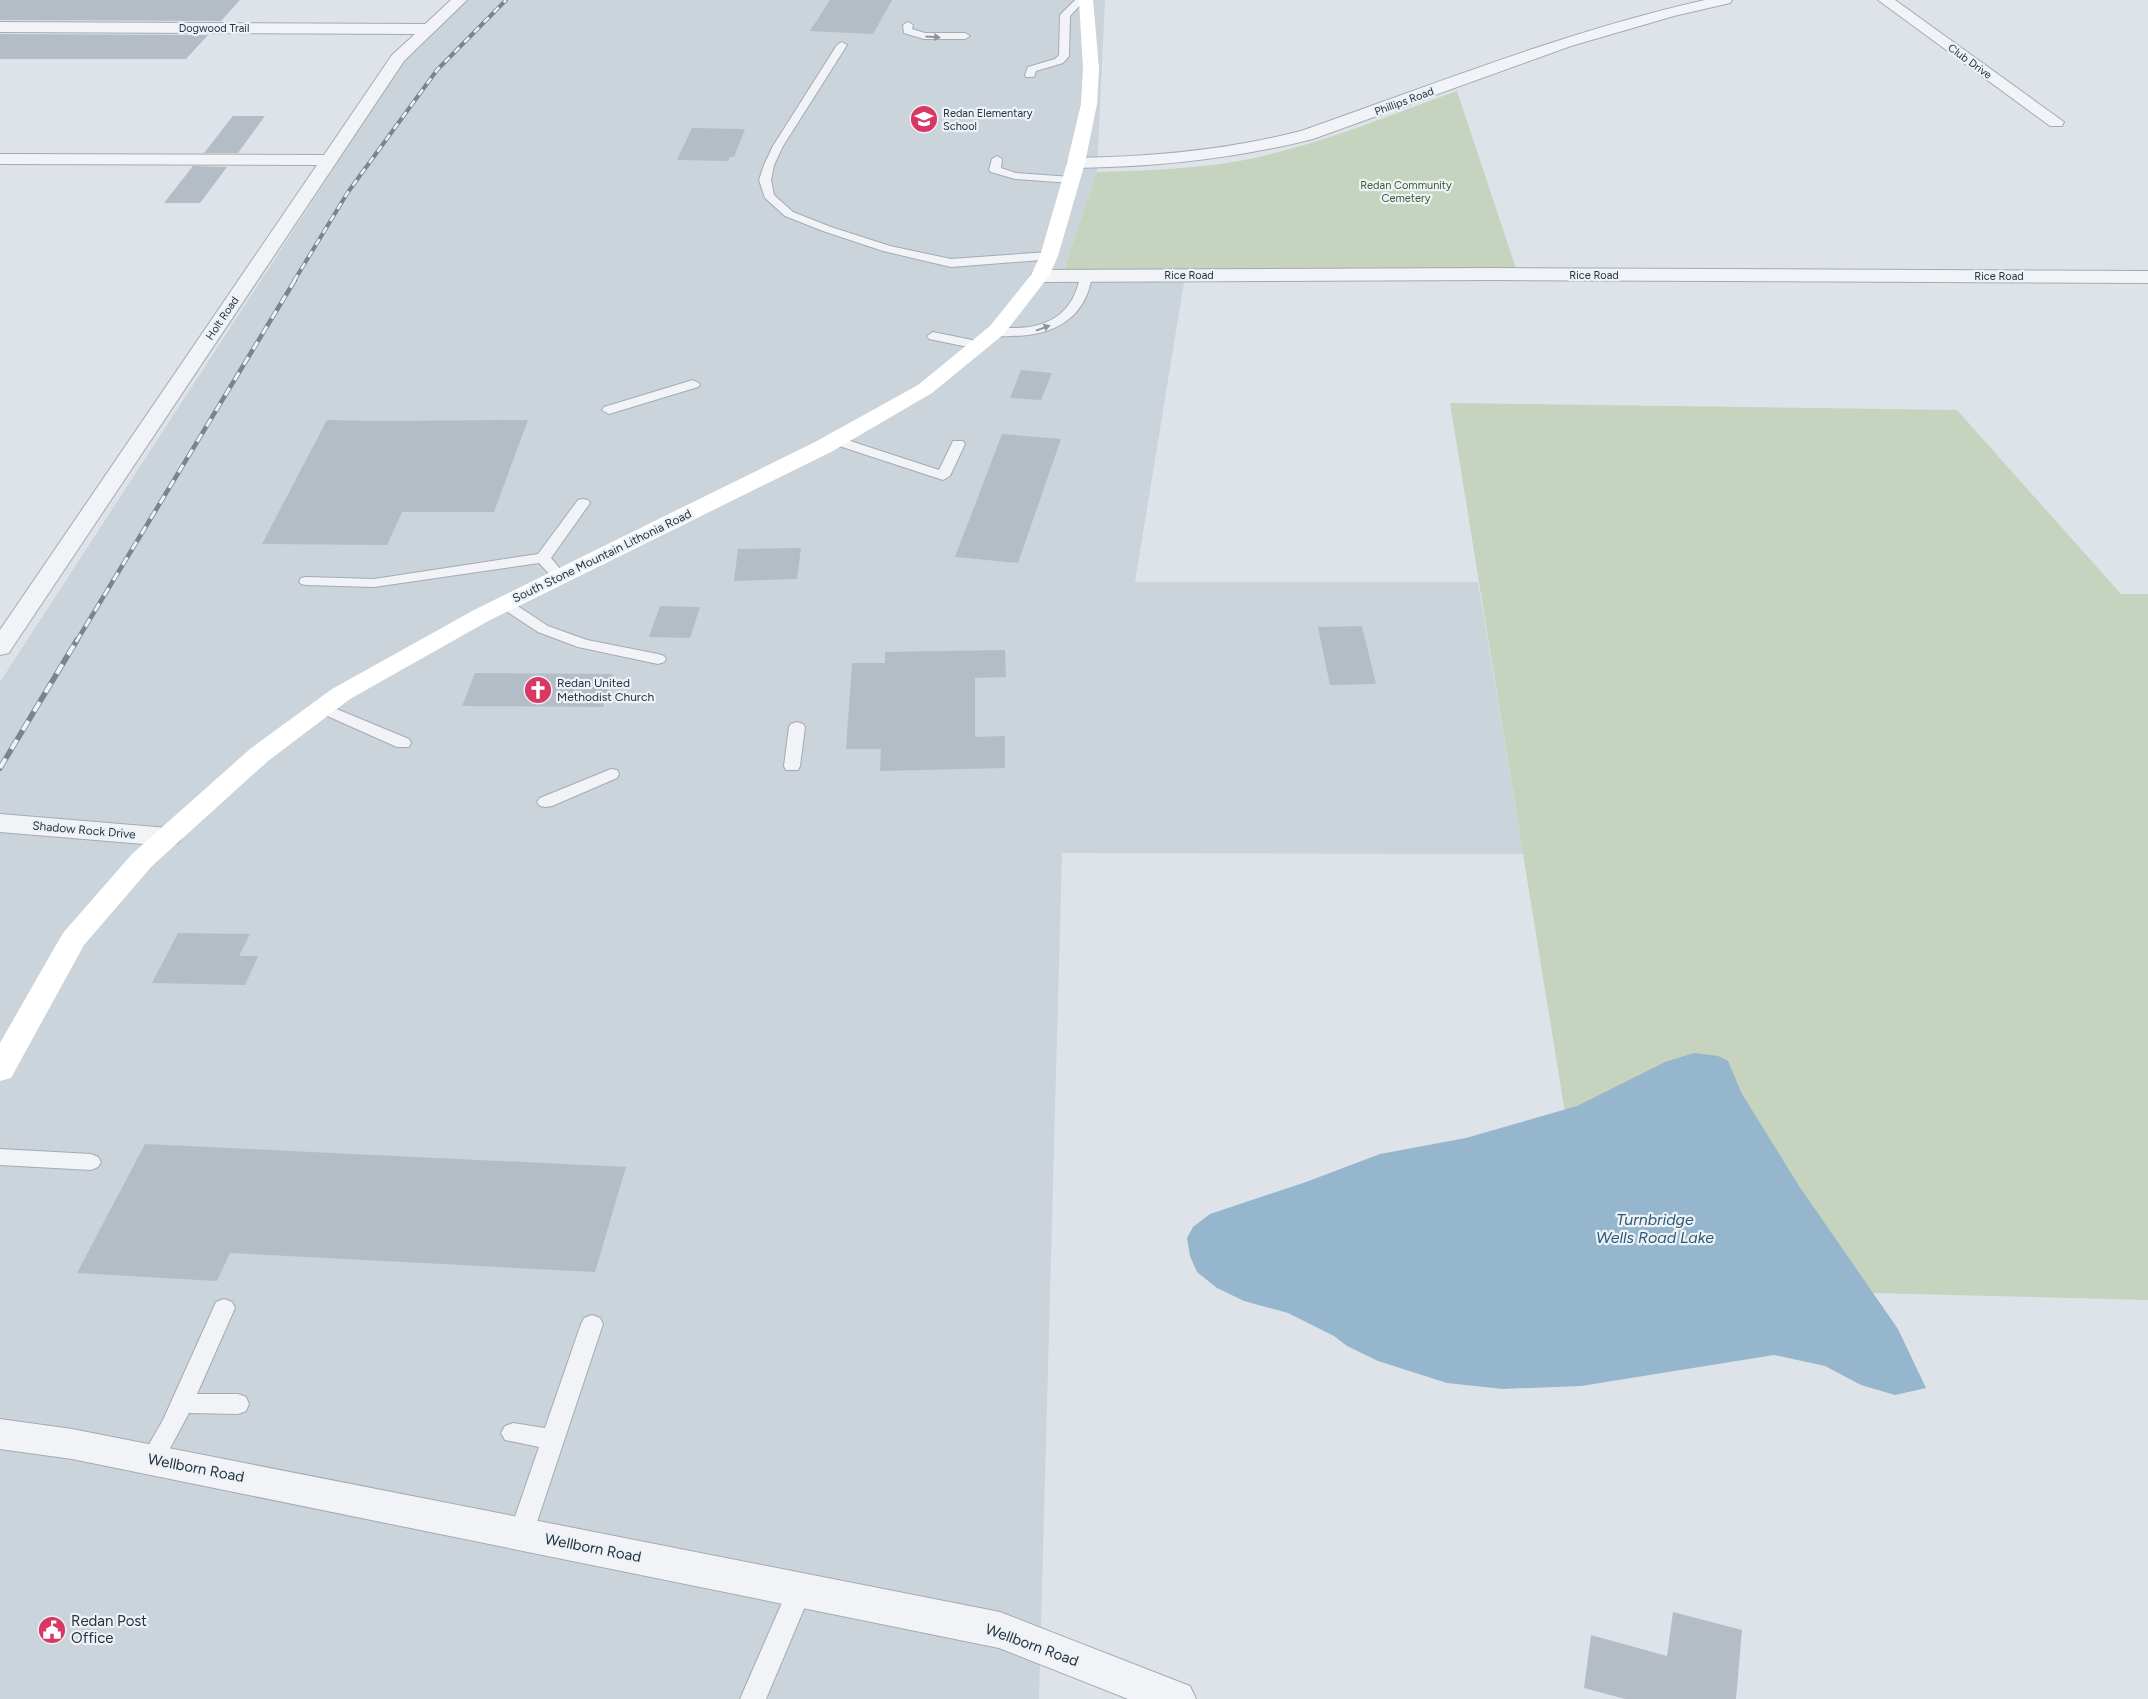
<svg xmlns="http://www.w3.org/2000/svg" width="2148" height="1699" font-family="Figtree,sans-serif">
	<style>
		.built { fill: #cbd3db }
		.green { fill: #c6d3be }
		.water { fill: #95b6cc }
		.building { fill: #b4bdc6 }
		.lines { fill: none; stroke-linecap: round; stroke-linejoin: round }
		.service-casing { stroke: #a3abb3; stroke-width: 2 }
		.minor-casing { stroke: #a3abb3; stroke-width: 2 }
		.tertiary-casing { stroke: #a3abb3; stroke-width: 2 }
		.service { fill: #f1f3f7; fill-rule: evenodd }
		.minor { fill: #f1f3f7; fill-rule: evenodd }
		.tertiary { fill: #f1f3f7; fill-rule: evenodd }
		.secondary { fill: #fff; fill-rule: evenodd }
		.rail-far2-casing { stroke: #768593; stroke-width: 4 }
		.rail-far1-casing { stroke: #768593; stroke-width: 4.5 }
		.rail-casing { stroke: #768593; stroke-width: 5.5 }
		.rail-far2 { stroke: #edf2f6; stroke-width: 2.5; stroke-dasharray: 7; stroke-linecap: butt }
		.rail-far1 { stroke: #edf2f6; stroke-width: 3; stroke-dasharray: 9; stroke-linecap: butt }
		.rail { stroke: #edf2f6; stroke-width: 4; stroke-dasharray: 11; stroke-linecap: butt }
		.oneway { fill: #8c939c }
		.labels { text-anchor: middle; stroke-width: 4.5; stroke-linejoin: round; paint-order: stroke }
		.far-street-label { font-size: 11px; fill: #263340; stroke: #edf2f6 }
		.far-poi-label { font-size: 11px; fill: #263340; stroke: #edf2f6; text-anchor: start }
		.far-park-label { font-size: 11px; fill: #3f5d32; stroke: #edf2f6 }
		.street-label { font-size: 12px; fill: #263340; stroke: #edf2f6 }
		.poi-label { font-size: 12px; fill: #263340; stroke: #edf2f6; text-anchor: start }
		.near-street-label { font-size: 15px; fill: #263340; stroke: #edf2f6 }
		.near-poi-label { font-size: 15px; fill: #263340; stroke: #edf2f6; text-anchor: start }
		.near-water-label { font-size: 16px; font-style: italic; fill: #2d5777; stroke: #edf2f6 }
	</style>
	<rect width="100%" height="100%" fill="#dee3e9"/>
	<polygon class="built" points="467,0 1105,0 1097,172 1063,270 1186,270 1135,582 1478,582 1523,854 1062,853 1039,1699 0,1699 0,682 406,57"/>
	<g class="green">
		<path d="M 1457,91 L 1516,269 L 1063,271 L 1097,172 C 1154,170 1211,169 1267,155 C 1332,140 1395,113 1457,91 Z"/>
		<polygon points="1450,403 1957,410 2121,594 2148,594 2148,1300 1593,1286"/>
	</g>
	<polygon class="water" points="1694,1053 1718,1056 1728,1061 1742,1094 1799,1186 1898,1329 1926,1388 1895,1395 1861,1385 1825,1366 1774,1355 1581,1386 1503,1389 1447,1383 1378,1361 1347,1346 1334,1336 1288,1313 1244,1301 1217,1288 1197,1272 1190,1256 1187,1238 1193,1227 1210,1214 1306,1182 1380,1154 1466,1138 1577,1106 1665,1062"/>
	<g class="building">
		<polygon points="0,0 240,0 221,21 0,20"/>
		<polygon points="830,0 892,0 873,34 810,31"/>
		<polygon points="0,34 208,35 186,59 0,59"/>
		<polygon points="233,116 265,116 238,153 204,153"/>
		<polygon points="692,128 745,129 734,157 730,157 728,161 677,160"/>
		<polygon points="193,166 227,167 200,203 164,203"/>
		<polygon points="1021,370 1052,373 1041,400 1010,398"/>
		<polygon points="327,420 377,421 528,420 494,512 402,512 387,545 262,544"/>
		<polygon points="1002,434 1061,439 1018,563 955,557"/>
		<polygon points="801,548 797,579 734,581 738,549"/>
		<polygon points="660,606 700,607 690,638 649,637"/>
		<polygon points="1362,626 1376,684 1330,685 1318,627"/>
		<polygon points="1005,650 1006,677 975,678 975,737 1005,736 1005,768 880,771 881,749 846,749 852,663 885,663 885,652"/>
		<polygon points="475,673 613,674 603,707 462,706"/>
		<polygon points="178,933 250,934 239,956 258,956 245,985 152,983"/>
		<polygon points="145,1144 626,1167 595,1272 230,1253 217,1281 77,1273"/>
		<polygon points="1673,1612 1742,1630 1736,1699 1625,1699 1584,1688 1591,1635 1667,1656"/>
	</g>
	<g class="lines">
		<defs>
			<g id="service">
				<polygon points="1075,0 1085,0 1070,16 1069,56 1063,63 1036,71 1034,77 1026,77 1025,75 1028,67 1055,59 1059,55 1060,15"/>
				<polygon points="908,22 913,25 912,29 925,33 965,33 970,36 965,39 924,39 904,33 903,25"/>
				<polygon points="842,42 847,45 783,146 774,165 771,180 774,195 793,212 831,227 890,246 951,259 1049,252 1055,256 1053,259 951,267 883,251 823,231 785,216 765,198 759,180 764,165 773,146 837,45"/>
				<polygon points="997,156 1002,159 1001,168 1016,173 1071,177 1077,180 1071,183 1015,179 991,172 989,170 992,159"/>
				<path d="M 1086,272 L 1092,276 C 1085,320 1052,336 1011,336 C 1003,336 994,338 989,332 C 994,326 1006,328 1014,328 C 1050,328 1074,312 1080,276 Z"/>
				<polygon points="933,332 982,342 984,345 978,349 929,339 927,336"/>
				<polygon points="693,380 700,384 698,387 609,414 602,410 604,407"/>
				<polygon points="835,436 939,470 953,441 963,441 965,444 950,476 943,480 830,443 828,440"/>
				<polygon points="583,499 588,500 590,503 551,558 567,577 565,580 555,580 539,563 374,587 306,585 301,584 299,581 301,578 306,577 374,579 538,554 578,500"/>
				<polygon points="505,599 510,601 548,626 587,640 658,654 664,656 666,659 664,662 658,664 578,647 538,632 500,607 497,604 500,601"/>
				<polygon points="322,703 409,739 411,743 409,747 397,747 316,711 314,708 316,705"/>
				<polygon points="797,722 803,724 805,727 800,766 798,770 786,770 784,766 789,727 791,724"/>
				<polygon points="611,769 617,770 619,774 617,778 552,806 546,807 540,806 537,802 540,798"/>
				<polygon points="0,1149 91,1154 98,1157 101,1162 98,1167 91,1170 0,1165"/>
				<polygon points="224,1299 232,1302 235,1308 197,1394 238,1394 246,1397 249,1404 246,1411 238,1414 189,1413 160,1467 152,1470 144,1467 140,1460 163,1420 216,1302"/>
				<polygon points="592,1315 600,1318 603,1324 533,1534 529,1541 521,1545 513,1541 509,1534 539,1447 505,1440 501,1433 505,1426 513,1423 545,1428 581,1324 584,1318"/>
				<polygon points="800,1579 809,1582 812,1590 766,1699 740,1699 791,1582"/>
			</g>
			<g id="minor">
				<polygon points="451,0 467,0 404,61 12,648 9,653 0,655 0,630 317,165 0,164 0,154 324,155 392,55 415,34 0,32 0,22 425,24"/>
				<polygon points="1878,0 1895,0 2064,122 2062,126 2050,126"/>
				<polygon points="1495,268 2148,271 2148,283 1495,280 1040,282 1033,280 1031,276 1033,272 1040,270"/>
				<polygon points="0,814 168,828 178,831 182,837 178,843 168,846 0,832"/>
			</g>
			<g id="tertiary">
				<path d="M 1705,0 L 1732,0 L 1730,3 L 1674,16 L 1571,46 L 1313,139 C 1234,159 1157,167 1076,168 L 1070,167 L 1067,163 L 1070,159 L 1076,158 C 1153,157 1227,150 1301,131 C 1435,84 1567,31 1705,0 Z"/>
				<polygon points="0,1419 72,1429 1000,1612 1190,1686 1196,1699 1128,1699 999,1648 72,1459 0,1449"/>
			</g>
		</defs>
		<use href="#service" class="service-casing"/>
		<use href="#minor" class="minor-casing"/>
		<use href="#tertiary" class="tertiary-casing"/>
		<use href="#service" class="service"/>
		<use href="#minor" class="minor"/>
		<use href="#tertiary" class="tertiary"/>
		<polygon class="secondary" points="1079,0 1093,0 1099,68 1097,104 1085,163 1058,256 1049,276 1004,334 932,393 831,452 490,620 350,699 268,761 152,866 84,945 11,1078 0,1081 0,1043 63,933 132,854 250,749 332,689 474,610 815,442 918,385 990,326 1031,275 1040,256 1067,163 1081,104 1083,68"/>
		<defs>
			<polyline id="rail-far2" points="294,281 348,192 437,70 506,0"/>
			<polyline id="rail-far1" points="76,642 295,280"/>
			<polyline id="rail" points="0,768 77,640"/>
		</defs>
		<use href="#rail-far2" class="rail-far2-casing"/>
		<use href="#rail-far1" class="rail-far1-casing"/>
		<use href="#rail" class="rail-casing"/>
		<use href="#rail-far2" class="rail-far2"/>
		<use href="#rail-far1" class="rail-far1"/>
		<use href="#rail" class="rail"/>
	</g>
	<defs><path id="oneway-solid" d="M-6-.8H1V-3.2L6.5 0L1 3.2V.8H-6Z" transform="scale(1.25)"/></defs>
	<g class="oneway">
		<use href="#oneway-solid" transform="translate(933 37) rotate(3)"/>
		<use href="#oneway-solid" transform="translate(1043 328) rotate(-20)"/>
	</g>
	<defs>
		<symbol id="school-disc" viewBox="-11 -11 22 22"><circle r="9.5" fill="#d83863" stroke="#edf2f6"/><path d="M0-5L7-2L0 1L-7-2ZM-4 1L0 2.5L4 1V4Q0 6-4 4Z" fill="#fff"/></symbol>
		<symbol id="church-disc" viewBox="-11 -11 22 22"><circle r="9.5" fill="#d83863" stroke="#edf2f6"/><path d="M-1.2-6h2.4v3.5h3.3v2.4h-3.3V6h-2.4V-.1h-3.3v-2.4h3.3Z" fill="#fff"/></symbol>
		<symbol id="civic-disc" viewBox="-11 -11 22 22"><circle r="9.5" fill="#d83863" stroke="#edf2f6"/><path d="M-.6-6.5H3V-4.5H.6V-3L4-1V1h2V6H-6V1h2V-1L-.6-3ZM-1.2 2.5V6h2.4V2.5Z" fill="#fff"/></symbol>
	</defs>
	<g fill-rule="evenodd">
		<use href="#school-disc" x="908" y="103" width="32" height="32"/>
		<use href="#church-disc" x="522" y="674" width="32" height="32"/>
		<use href="#civic-disc" x="36" y="1614" width="32" height="32"/>
	</g>
	<g class="labels">
		<g class="far-street-label">
			<text x="214" y="32">Dogwood Trail</text>
			<text transform="translate(1970 61) rotate(36)" y="4">Club Drive</text>
			<text transform="translate(1404 101) rotate(-20)" y="4">Phillips Road</text>
			<text x="1189" y="279">Rice Road</text>
			<text x="1594" y="279">Rice Road</text>
			<text x="1999" y="280">Rice Road</text>
			<text transform="translate(222 318) rotate(-56)" y="4">Holt Road</text>
		</g>
		<g class="far-poi-label">
			<text x="943" y="117">Redan Elementary<tspan x="943" dy="13">School</tspan></text>
		</g>
		<g class="far-park-label">
			<text x="1406" y="189">Redan Community<tspan x="1406" dy="13">Cemetery</tspan></text>
		</g>
		<g class="street-label">
			<text transform="translate(602 556) rotate(-26)" y="4">South Stone Mountain Lithonia Road</text>
			<text transform="translate(84 830) rotate(5)" y="4">Shadow Rock Drive</text>
		</g>
		<g class="poi-label">
			<text x="557" y="687">Redan United<tspan x="557" dy="14">Methodist Church</tspan></text>
		</g>
		<g class="near-street-label">
			<text transform="translate(196 1468) rotate(11)" y="5">Wellborn Road</text>
			<text transform="translate(593 1548) rotate(11)" y="5">Wellborn Road</text>
			<text transform="translate(1032 1645) rotate(20)" y="5">Wellborn Road</text>
		</g>
		<g class="near-poi-label">
			<text x="71" y="1626">Redan Post<tspan x="71" dy="17">Office</tspan></text>
		</g>
		<g class="near-water-label">
			<text x="1655" y="1225">Turnbridge<tspan x="1655" dy="18">Wells Road Lake</tspan></text>
		</g>
	</g>
</svg>
